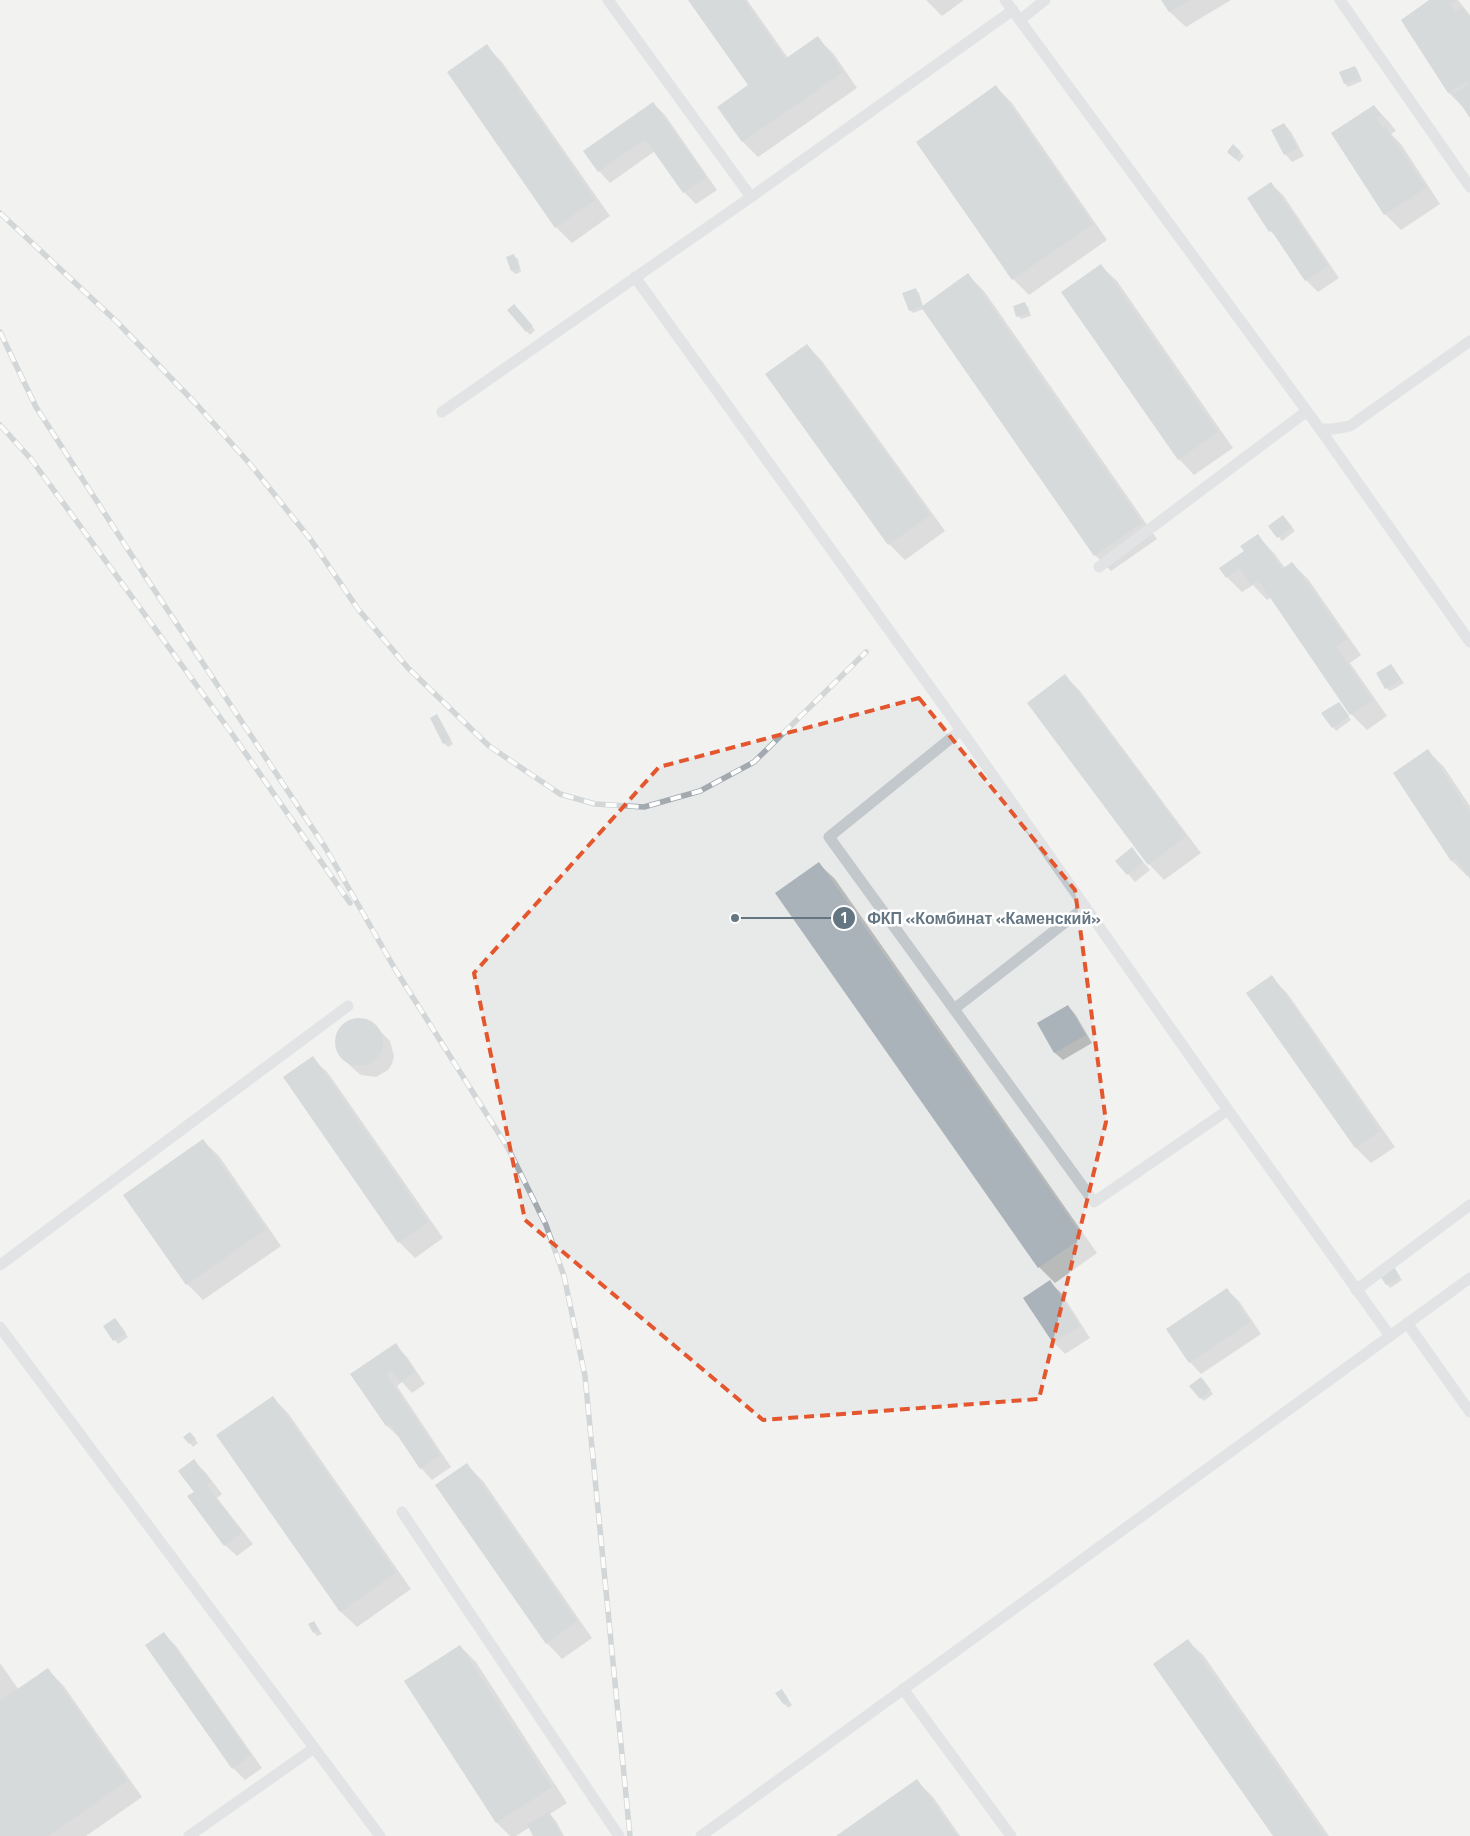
<svg xmlns="http://www.w3.org/2000/svg" width="1470" height="1836" font-family="'Titillium Web',sans-serif">
	<style>
		.built { fill: #e8e9e9 }
		.shadow { fill: #0003 }
		.building { fill: #aab3b9 }
		.lines { fill: none; stroke-linecap: round; stroke-linejoin: round }
		.lane { stroke: #c3c8cc; stroke-width: 11 }
		.rail-casing { stroke: #a2aab0; stroke-width: 5.5 }
		.rail { stroke: #fff; stroke-width: 4; stroke-dasharray: 11; stroke-linecap: butt }
		.marked { fill: none; stroke: #e4572e; stroke-width: 4; stroke-dasharray: 10 6; stroke-linejoin: round }
		.leader { fill: none; stroke: #657683; stroke-width: 2 }
		.callout-dot { fill: #657683; stroke: #fff; stroke-width: 2 }
		.mark-label { font-size: 15px; text-anchor: middle; font-weight: bold; fill: #fff }
		.callout-label { font-size: 16px; text-anchor: middle; font-weight: bold; fill: #657683; stroke: #fff; stroke-width: 5; stroke-linejoin: round; paint-order: stroke }
	</style>
	<rect width="100%" height="100%" fill="#fafaf8"/>
	<rect class="built" x="0" y="0" width="1470" height="1836"/>
	<g class="shadow">
		<polygon points="690,0 747,0 788,58 817,38 833,53 857,88 758,157 742,141 749,85"/>
		<polygon points="926,0 964,0 942,16"/>
		<polygon points="1163,0 1231,0 1186,27 1170,12"/>
		<polygon points="1432,0 1458,0 1470,15 1470,114 1449,93 1402,21"/>
		<polygon points="486,46 502,62 610,216 572,243 556,227 449,73"/>
		<polygon points="1355,67 1358,71 1362,81 1348,87 1345,83"/>
		<polygon points="996,87 1012,103 1107,240 1029,295 1013,279 917,142"/>
		<polygon points="653,103 665,115 717,190 696,204 684,192 655,151 610,183 599,171"/>
		<polygon points="1374,106 1389,122 1396,131 1391,134 1401,144 1440,204 1401,230 1385,214 1332,133"/>
		<polygon points="1284,124 1291,132 1304,156 1292,162 1285,154"/>
		<polygon points="1233,146 1244,156 1239,162 1228,152"/>
		<polygon points="1271,184 1283,195 1339,278 1318,292 1306,280 1279,239 1270,231"/>
		<polygon points="514,256 518,259 521,272 515,274 512,271"/>
		<polygon points="1101,266 1117,281 1233,448 1194,475 1179,459"/>
		<polygon points="968,275 984,291 1157,539 1111,571 1095,555 924,309 913,313 910,310 915,290 919,293 923,306"/>
		<polygon points="1025,304 1028,307 1031,316 1021,319 1018,316"/>
		<polygon points="517,309 535,330 530,335 509,310"/>
		<polygon points="807,345 822,361 945,531 905,560 889,544"/>
		<polygon points="1286,520 1295,531 1282,541 1270,526"/>
		<polygon points="1258,536 1273,552 1285,568 1292,563 1308,579 1361,655 1350,663 1387,716 1367,730 1351,714 1272,597 1267,600 1253,585 1242,592 1227,577"/>
		<polygon points="1391,665 1404,683 1390,691 1386,688"/>
		<polygon points="1065,676 1080,691 1201,853 1164,880 1149,864"/>
		<polygon points="1342,707 1351,720 1336,731 1333,727"/>
		<polygon points="437,716 453,744 448,747 444,743"/>
		<polygon points="1428,751 1444,767 1470,806 1470,876 1467,876 1452,861 1394,773"/>
		<polygon points="1132,849 1150,870 1135,882 1117,861"/>
		<polygon points="819,864 835,879 1097,1253 1055,1283 1039,1267 776,893"/>
		<polygon points="1271,977 1287,993 1395,1147 1371,1163 1356,1148 1248,993"/>
		<polygon points="1068,1006 1075,1014 1092,1043 1063,1060 1055,1053 1038,1023"/>
		<polygon points="357,1019 364,1019 378,1029 390,1041 394,1056 392,1064 388,1070 376,1077 361,1075 356,1071 343,1059 336,1046 338,1032 342,1026 349,1021"/>
		<polygon points="312,1058 328,1073 443,1238 415,1258 399,1242 285,1077"/>
		<polygon points="203,1141 219,1156 281,1246 203,1300 187,1284 125,1195"/>
		<polygon points="1393,1267 1402,1280 1390,1288 1387,1284"/>
		<polygon points="1050,1282 1062,1294 1090,1338 1065,1354 1054,1343 1025,1298"/>
		<polygon points="1227,1290 1239,1301 1261,1334 1201,1374 1190,1362"/>
		<polygon points="115,1319 128,1337 118,1344 105,1327"/>
		<polygon points="395,1345 407,1357 425,1384 412,1393 402,1382 397,1386 451,1467 432,1480 421,1468 400,1437 399,1437 387,1426 352,1374"/>
		<polygon points="1204,1382 1213,1394 1204,1401 1201,1398"/>
		<polygon points="272,1397 288,1413 411,1589 357,1627 341,1612 218,1435"/>
		<polygon points="190,1433 198,1443 193,1447 185,1437"/>
		<polygon points="194,1461 206,1473 222,1494 217,1498 253,1544 237,1556 225,1545 195,1492"/>
		<polygon points="467,1465 483,1481 592,1638 562,1659 547,1643"/>
		<polygon points="314,1622 322,1634 317,1636 314,1632"/>
		<polygon points="164,1634 176,1646 262,1768 245,1780 233,1768"/>
		<polygon points="1188,1641 1204,1656 1329,1836 1275,1836"/>
		<polygon points="460,1646 476,1662 567,1803 550,1814 556,1821 564,1836 535,1836 530,1827 516,1836 510,1836 497,1823 406,1681"/>
		<polygon points="0,1663 19,1690 47,1669 63,1685 142,1797 86,1836 0,1836"/>
		<polygon points="777,1693 785,1694 792,1705 788,1708"/>
		<polygon points="917,1781 933,1797 960,1836 838,1836"/>
	</g>
	<g class="building">
		<polygon points="688,0 744,0 785,59 818,36 843,72 742,142 717,107 748,85"/>
		<polygon points="1161,0 1190,0 1169,12"/>
		<polygon points="1429,0 1456,0 1450,4 1455,12 1463,7 1470,17 1470,118 1454,94 1469,84 1467,81 1448,93 1401,20"/>
		<polygon points="487,44 595,200 555,228 447,72"/>
		<polygon points="1355,66 1360,78 1344,84 1339,72"/>
		<polygon points="996,85 1093,224 1012,280 916,142"/>
		<polygon points="653,102 706,177 683,193 645,139 598,172 583,151"/>
		<polygon points="1374,105 1381,115 1376,118 1382,128 1385,126 1426,188 1384,215 1331,133"/>
		<polygon points="1284,123 1297,148 1284,155 1271,130"/>
		<polygon points="1233,144 1241,152 1235,159 1227,152"/>
		<polygon points="1271,182 1328,266 1305,281 1271,230 1269,232 1247,198"/>
		<polygon points="514,254 519,269 511,271 506,257"/>
		<polygon points="1101,264 1218,432 1178,460 1061,292"/>
		<polygon points="968,273 1142,523 1094,556 921,307"/>
		<polygon points="916,288 922,306 909,311 902,293"/>
		<polygon points="1025,302 1029,313 1016,317 1013,306"/>
		<polygon points="514,304 533,326 526,332 507,310"/>
		<polygon points="807,344 930,515 888,545 765,374"/>
		<polygon points="1283,515 1292,527 1277,538 1268,526"/>
		<polygon points="1258,534 1282,569 1292,562 1347,639 1336,646 1372,700 1350,715 1258,580 1251,585 1239,568 1226,578 1219,568 1244,551 1240,546"/>
		<polygon points="1391,664 1401,679 1385,689 1376,673"/>
		<polygon points="1065,674 1186,836 1148,865 1027,703"/>
		<polygon points="1339,702 1349,716 1332,728 1321,713"/>
		<polygon points="437,714 451,740 443,744 430,718"/>
		<polygon points="1428,749 1470,813 1470,879 1456,858 1451,861 1393,773"/>
		<polygon points="1132,847 1143,862 1127,875 1115,861"/>
		<polygon points="819,862 1083,1237 1038,1268 775,893"/>
		<polygon points="1272,975 1380,1131 1355,1148 1246,993"/>
		<polygon points="1068,1005 1086,1035 1054,1053 1037,1023"/>
		<circle cx="359" cy="1042" r="24"/>
		<polygon points="313,1056 428,1222 398,1243 283,1077"/>
		<polygon points="203,1139 266,1229 186,1285 123,1195"/>
		<polygon points="1393,1265 1400,1277 1386,1285 1379,1274"/>
		<polygon points="1050,1280 1080,1326 1053,1343 1023,1298"/>
		<polygon points="1227,1288 1250,1322 1189,1363 1166,1329"/>
		<polygon points="115,1318 126,1333 113,1341 103,1326"/>
		<polygon points="396,1343 415,1372 400,1382 392,1370 386,1374 440,1455 420,1469 390,1424 386,1426 350,1374"/>
		<polygon points="1201,1377 1211,1390 1200,1399 1189,1386"/>
		<polygon points="273,1396 396,1573 340,1612 216,1435"/>
		<polygon points="190,1432 196,1439 189,1444 183,1437"/>
		<polygon points="194,1459 211,1482 206,1485 242,1532 224,1546 187,1496 194,1492 178,1471"/>
		<polygon points="467,1463 577,1621 546,1644 435,1485"/>
		<polygon points="314,1621 319,1630 313,1633 308,1624"/>
		<polygon points="164,1632 251,1755 232,1769 145,1645"/>
		<polygon points="1188,1639 1325,1836 1273,1836 1153,1664"/>
		<polygon points="460,1645 552,1787 496,1823 404,1681"/>
		<polygon points="48,1668 127,1781 48,1836 0,1836 0,1701"/>
		<polygon points="782,1689 789,1701 784,1705 775,1693"/>
		<polygon points="917,1779 957,1836 836,1836"/>
		<polygon points="549,1812 562,1836 533,1836 527,1824"/>
	</g>
	<g class="lines">
		<g class="lane">
			<polyline points="608,0 751,197"/>
			<polyline points="1005,0 1320,429 1470,642"/>
			<polyline points="1340,0 1470,187"/>
			<polyline points="1020,20 1045,0"/>
			<polyline points="635,277 961,730 1228,1110 1390,1336"/>
			<polyline points="442,412 751,197 1013,10"/>
			<polyline points="1320,429 1333,429 1350,426 1470,341"/>
			<polyline points="1099,567 1307,411"/>
			<polyline points="961,730 829,837 1094,1202 1228,1110"/>
			<polyline points="954,1009 1085,907"/>
			<polyline points="0,1265 348,1006"/>
			<polyline points="1356,1290 1470,1205"/>
			<polyline points="1407,1323 1470,1412"/>
			<polyline points="0,1327 380,1836"/>
			<polyline points="402,1512 619,1836"/>
			<polyline points="903,1689 1011,1836"/>
			<polyline points="189,1836 314,1748"/>
			<polyline points="701,1836 1470,1278"/>
		</g>
		<defs>
			<g id="rail">
				<polyline points="0,213 116,321 198,406 250,464 311,540 358,609 408,668 489,746 560,794 595,804 644,807 700,791 754,762 866,652"/>
				<polyline points="0,332 36,407 147,579 325,847 395,969 508,1148 546,1225 564,1276 585,1376 630,1836"/>
				<polyline points="0,425 31,459 230,731 350,903"/>
			</g>
		</defs>
		<use href="#rail" class="rail-casing"/>
		<use href="#rail" class="rail"/>
	</g>
	<path d="M0 0H1470V1836H0ZM 919,698 L 1075,890 L 1106,1122 L 1039,1399 L 763,1420 L 525,1220 L 474,973 L 659,767 Z" fill="#fafaf8" fill-opacity=".55" fill-rule="evenodd"/>
	<path class="marked" d="M 919,698 L 1075,890 L 1106,1122 L 1039,1399 L 763,1420 L 525,1220 L 474,973 L 659,767 Z"/>
	<path class="leader" d="M735 918L844 918"/>
	<g class="callout-dot">
		<circle cx="735" cy="918" r="5"/>
		<circle cx="844" cy="918" r="12"/>
	</g>
	<g class="mark-label">
		<text x="844" y="923">1</text>
	</g>
	<g class="callout-label">
		<text x="984" y="924">ФКП «Комбинат «Каменский»</text>
	</g>
</svg>
